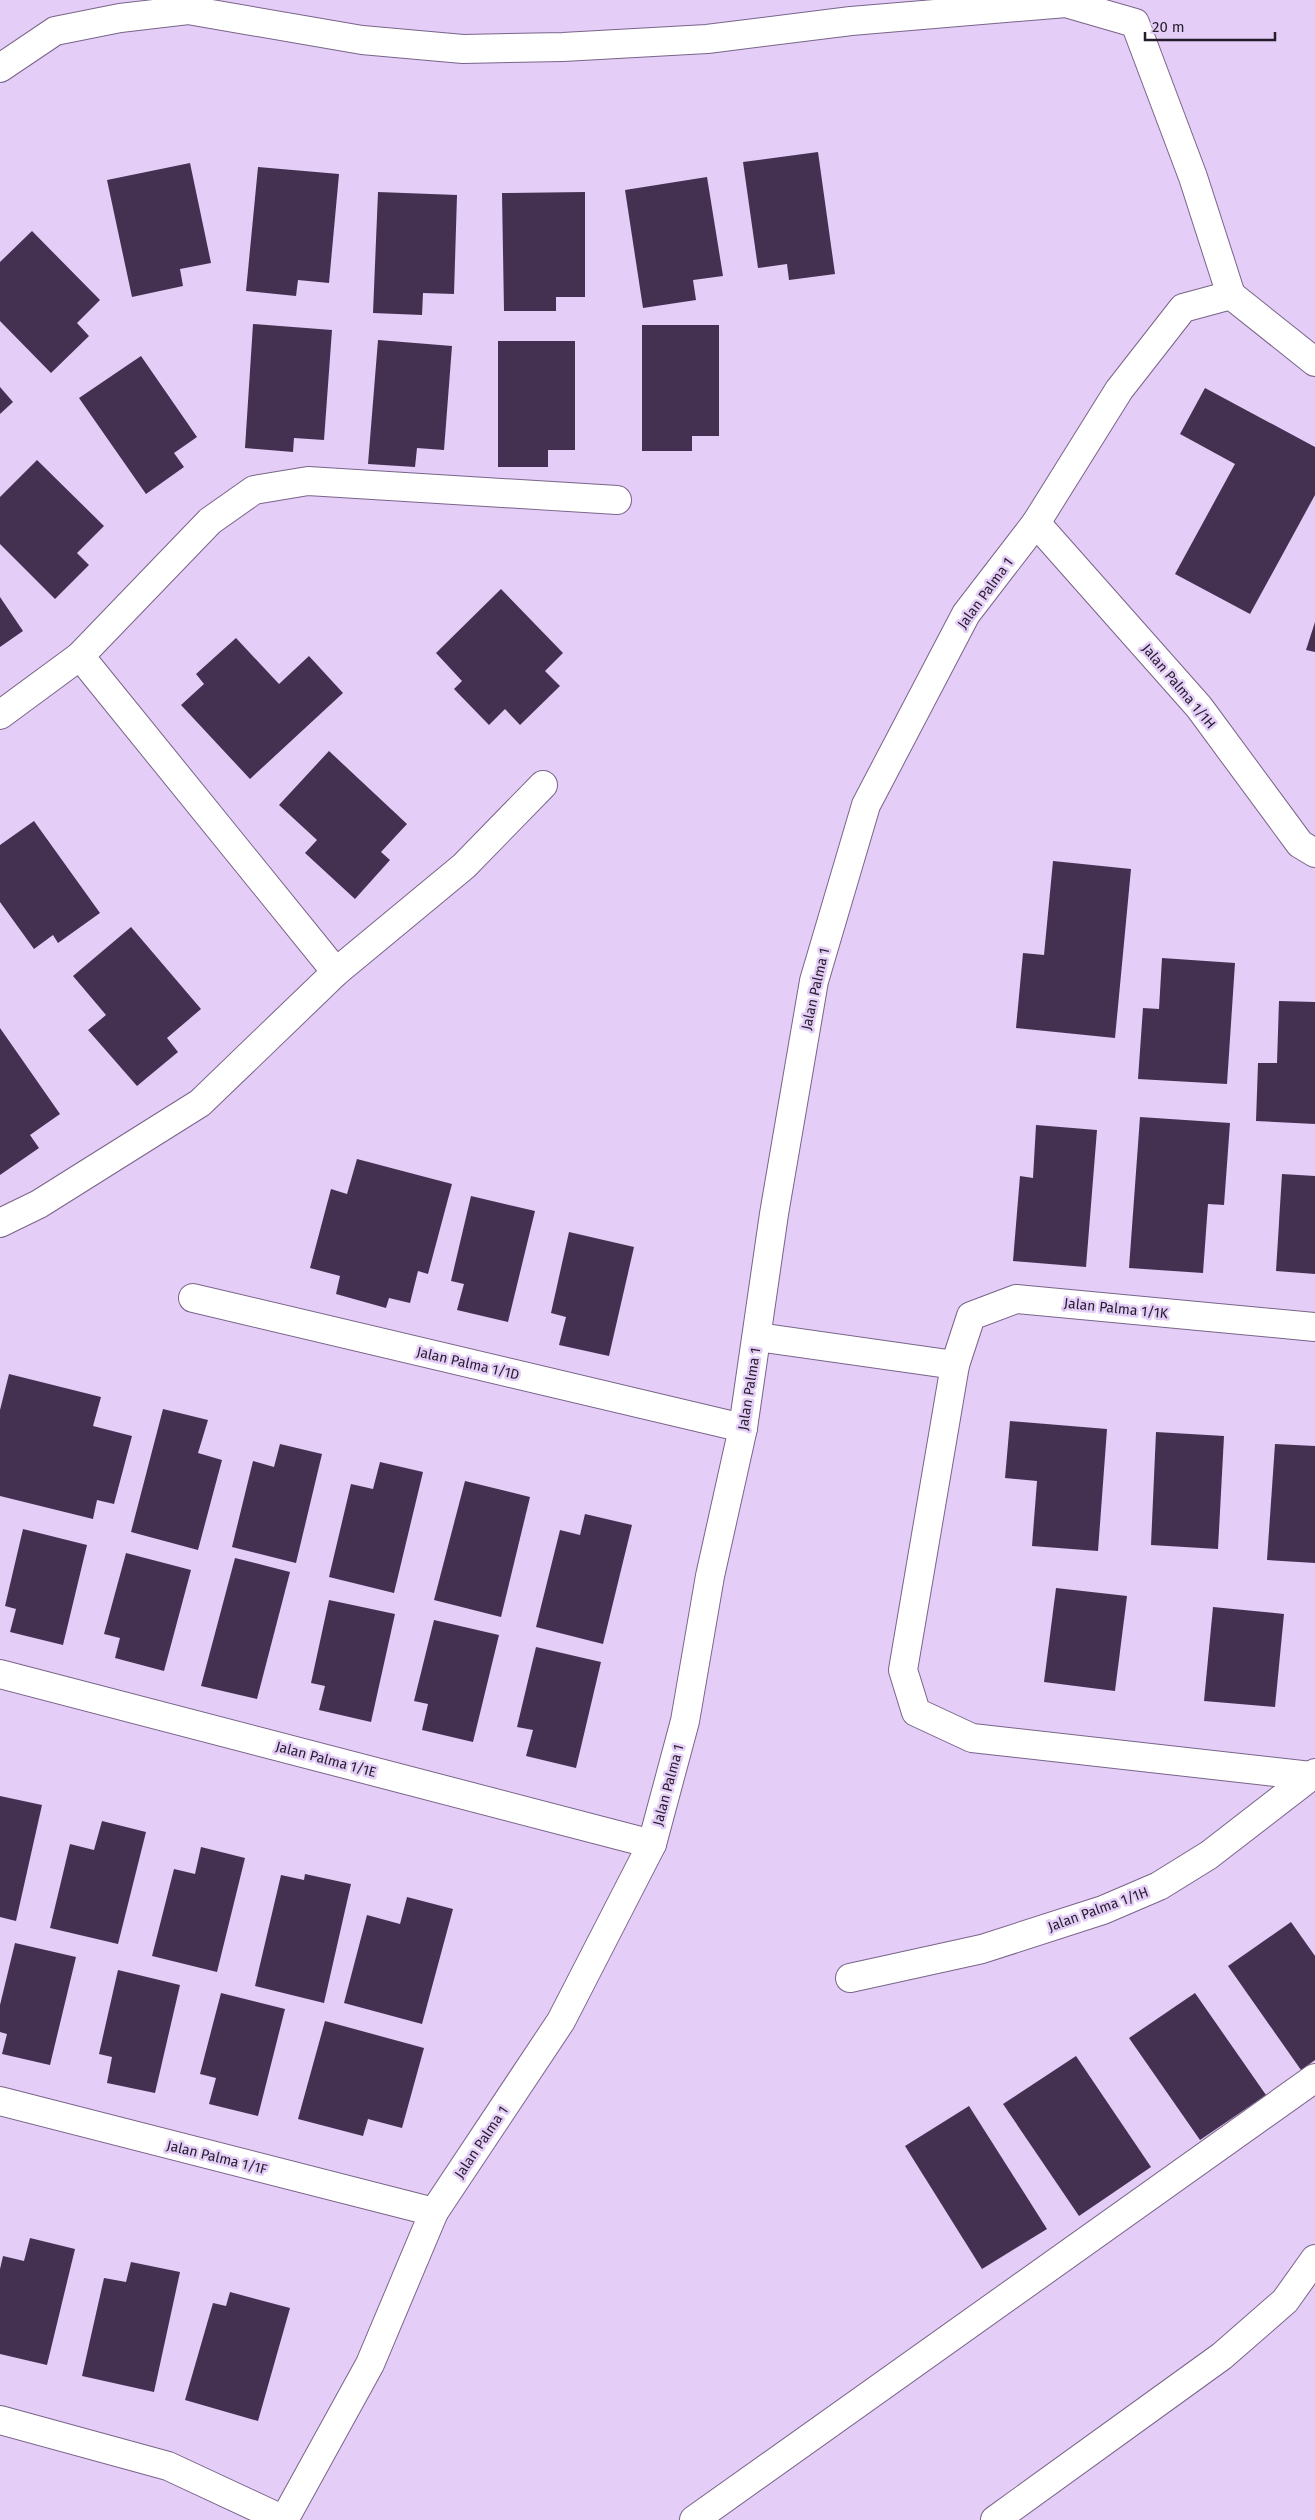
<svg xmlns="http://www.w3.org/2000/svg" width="1315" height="2520" font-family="'Fira Sans',sans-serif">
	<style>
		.building { fill: #443152 }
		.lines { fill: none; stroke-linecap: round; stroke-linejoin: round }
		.minor-casing { stroke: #796489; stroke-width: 30 }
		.minor { stroke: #fff; stroke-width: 28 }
		.labels { text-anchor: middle; stroke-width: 5; stroke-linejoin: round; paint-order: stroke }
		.street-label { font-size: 14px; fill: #261d2c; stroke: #e4cdf7 }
	</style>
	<rect width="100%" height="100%" fill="#e4cdf7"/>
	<g class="building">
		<polygon points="818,152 835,274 789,280 787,264 758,268 743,162"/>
		<polygon points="190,163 211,263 180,269 183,286 132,297 107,180"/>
		<polygon points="258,167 339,174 329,283 298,280 296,296 246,291"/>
		<polygon points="707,177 723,276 693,280 696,300 643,308 625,190"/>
		<polygon points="378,192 457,195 454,294 423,293 422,315 373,313"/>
		<polygon points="585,192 585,297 556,297 556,311 504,311 502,193"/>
		<polygon points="32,231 100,300 77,323 89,336 51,373 0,321 0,262"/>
		<polygon points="253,324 332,330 324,440 294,438 293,452 245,448"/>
		<polygon points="642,325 719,325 719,436 692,436 692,451 642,451"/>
		<polygon points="378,340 452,346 444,450 417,448 415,467 368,464"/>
		<polygon points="498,341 575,341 575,450 548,450 548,467 498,467"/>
		<polygon points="141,356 197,437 174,453 184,467 146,494 79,398"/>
		<polygon points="0,387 13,402 0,414"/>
		<polygon points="1205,388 1315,447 1315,495 1250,614 1175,574 1235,464 1180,434"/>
		<polygon points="37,460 104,526 77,553 89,565 55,599 0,544 0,497"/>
		<polygon points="501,589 563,653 545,671 560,686 520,725 505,709 489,725 454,689 462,681 436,653"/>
		<polygon points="0,597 23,631 0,647"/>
		<polygon points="1315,622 1315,652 1306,650"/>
		<polygon points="236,638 279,684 309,656 343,693 250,779 181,705 204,684 196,674"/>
		<polygon points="329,751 407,824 381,852 390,860 355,899 305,853 317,840 279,805"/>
		<polygon points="34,821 100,913 58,943 53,935 34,949 0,902 0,845"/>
		<polygon points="1053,861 1131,869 1115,1038 1016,1028 1023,953 1044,955"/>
		<polygon points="131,927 201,1009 167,1038 178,1052 137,1086 88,1030 106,1015 73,976"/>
		<polygon points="1162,958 1235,963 1227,1084 1138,1079 1143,1008 1159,1009"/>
		<polygon points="1279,1001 1315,1002 1315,1124 1256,1121 1258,1063 1277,1063"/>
		<polygon points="0,1028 60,1114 30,1135 39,1148 0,1175"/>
		<polygon points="1140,1117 1230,1123 1224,1205 1208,1204 1203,1273 1129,1268"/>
		<polygon points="1036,1125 1097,1130 1086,1267 1013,1261 1020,1176 1033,1178"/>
		<polygon points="357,1159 452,1184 428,1274 418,1271 410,1303 389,1298 386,1308 336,1294 340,1276 310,1268 331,1189 347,1194"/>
		<polygon points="1282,1174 1315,1176 1315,1274 1276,1271"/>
		<polygon points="471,1196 535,1211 508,1322 457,1310 464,1284 451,1281"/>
		<polygon points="569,1232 634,1247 609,1356 559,1345 566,1317 551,1313"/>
		<polygon points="9,1374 101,1397 93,1426 132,1436 114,1504 97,1500 93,1519 0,1496 0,1410"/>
		<polygon points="163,1409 208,1420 198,1453 222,1460 198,1550 131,1532"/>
		<polygon points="1010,1421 1107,1429 1098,1551 1032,1546 1037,1481 1005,1478"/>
		<polygon points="1156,1432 1224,1436 1218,1549 1151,1545"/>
		<polygon points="280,1444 322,1454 296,1563 232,1547 253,1461 274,1467"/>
		<polygon points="1275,1444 1315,1446 1315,1563 1267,1560"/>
		<polygon points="380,1462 423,1472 394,1593 329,1577 351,1484 373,1489"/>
		<polygon points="465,1481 530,1497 501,1617 434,1600"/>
		<polygon points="585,1514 632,1525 603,1644 536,1627 560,1530 580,1535"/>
		<polygon points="23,1529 87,1545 63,1645 10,1632 16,1609 5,1606"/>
		<polygon points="126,1553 191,1570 164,1671 115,1658 120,1638 104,1634"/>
		<polygon points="235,1558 290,1572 257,1699 201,1686"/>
		<polygon points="1056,1588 1127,1596 1115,1691 1044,1682"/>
		<polygon points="329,1600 395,1614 371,1722 319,1710 325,1686 311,1683"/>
		<polygon points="1213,1607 1284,1614 1275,1707 1204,1701"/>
		<polygon points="434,1620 499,1635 473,1742 422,1730 428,1704 414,1701"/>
		<polygon points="536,1647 601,1662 576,1768 526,1756 533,1730 517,1727"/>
		<polygon points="0,1796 42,1805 16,1921 0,1917"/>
		<polygon points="102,1821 146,1832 118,1944 50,1928 70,1844 94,1850"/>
		<polygon points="201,1847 245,1858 217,1972 152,1956 174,1869 195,1874"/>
		<polygon points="305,1874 351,1884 324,2003 255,1986 281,1875 304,1880"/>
		<polygon points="407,1897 453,1909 422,2024 344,2003 367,1915 400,1924"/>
		<polygon points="1291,1922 1315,1956 1315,2060 1301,2070 1228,1966"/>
		<polygon points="15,1943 76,1957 50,2065 2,2054 7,2034 0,2032 0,2005"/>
		<polygon points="118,1970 180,1985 155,2093 107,2083 112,2057 99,2054"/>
		<polygon points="221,1993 285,2009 258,2116 209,2104 216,2078 200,2074"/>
		<polygon points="1195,1993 1266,2095 1200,2140 1129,2038"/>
		<polygon points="325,2021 424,2048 402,2128 368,2119 363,2136 298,2119"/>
		<polygon points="1076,2056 1151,2167 1079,2216 1003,2104"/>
		<polygon points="969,2106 1047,2229 982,2269 905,2146"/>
		<polygon points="30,2238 75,2249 47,2365 0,2354 0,2269 3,2256 24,2261"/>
		<polygon points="131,2262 180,2272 154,2392 82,2376 104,2278 126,2282"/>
		<polygon points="230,2292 290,2308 258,2421 185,2400 213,2303 226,2306"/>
	</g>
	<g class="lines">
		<defs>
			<g id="minor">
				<polyline points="0,68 55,31 120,18 188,10 362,40 463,49 563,47 707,39 851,21 1066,3 1135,23 1193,177 1231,295"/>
				<polyline points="1231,295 1315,362"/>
				<polyline points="1036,523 1199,707 1300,844 1315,853"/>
				<polyline points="80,656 336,972"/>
				<polyline points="0,715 80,656 210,521 254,490 308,481 617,500"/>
				<polyline points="0,1223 39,1204 200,1103 336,972 464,866 543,785"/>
				<polyline points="193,1298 743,1428"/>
				<polyline points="757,1337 955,1365"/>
				<polyline points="0,1674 652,1844"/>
				<polyline points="1311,1776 972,1738 916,1712 903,1670 955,1365 971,1316 1016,1299 1315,1327"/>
				<polyline points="850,1978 982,1949 1103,1910 1159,1886 1209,1855 1315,1773"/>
				<polyline points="0,2101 434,2212"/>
				<polyline points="0,2420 168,2466 284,2520"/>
				<polyline points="284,2520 370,2364 434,2212 561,2021 652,1844 685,1721 710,1576 743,1428 774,1214 814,981 866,805 966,614 1036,523 1119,390 1183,308 1231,295"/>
				<polyline points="694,2520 1315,2078"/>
				<polyline points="995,2520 1222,2356 1285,2301 1315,2259"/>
			</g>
		</defs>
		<use href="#minor" class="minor-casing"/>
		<use href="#minor" class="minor"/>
	</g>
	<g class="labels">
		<g class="street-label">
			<text transform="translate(985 593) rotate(-54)" y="5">Jalan Palma 1</text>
			<text transform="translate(1179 686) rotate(50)" y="5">Jalan Palma 1/1H</text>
			<text transform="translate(815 989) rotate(-77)" y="5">Jalan Palma 1</text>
			<text transform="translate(1116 1308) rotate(6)" y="5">Jalan Palma 1/1K</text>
			<text transform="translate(468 1363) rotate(13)" y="5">Jalan Palma 1/1D</text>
			<text transform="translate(749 1389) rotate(-81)" y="5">Jalan Palma 1</text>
			<text transform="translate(326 1759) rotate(15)" y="5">Jalan Palma 1/1E</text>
			<text transform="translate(668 1785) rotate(-75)" y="5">Jalan Palma 1</text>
			<text transform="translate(1098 1909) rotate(-20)" y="5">Jalan Palma 1/1H</text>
			<text transform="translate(481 2142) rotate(-56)" y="5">Jalan Palma 1</text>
			<text transform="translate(217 2157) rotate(14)" y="5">Jalan Palma 1/1F</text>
		</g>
	</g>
	<path d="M1145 32v8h130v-8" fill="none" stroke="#261d2c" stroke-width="2.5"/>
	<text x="1152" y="32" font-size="15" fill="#261d2c" stroke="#e4cdf7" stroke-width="4" paint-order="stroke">20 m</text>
</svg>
